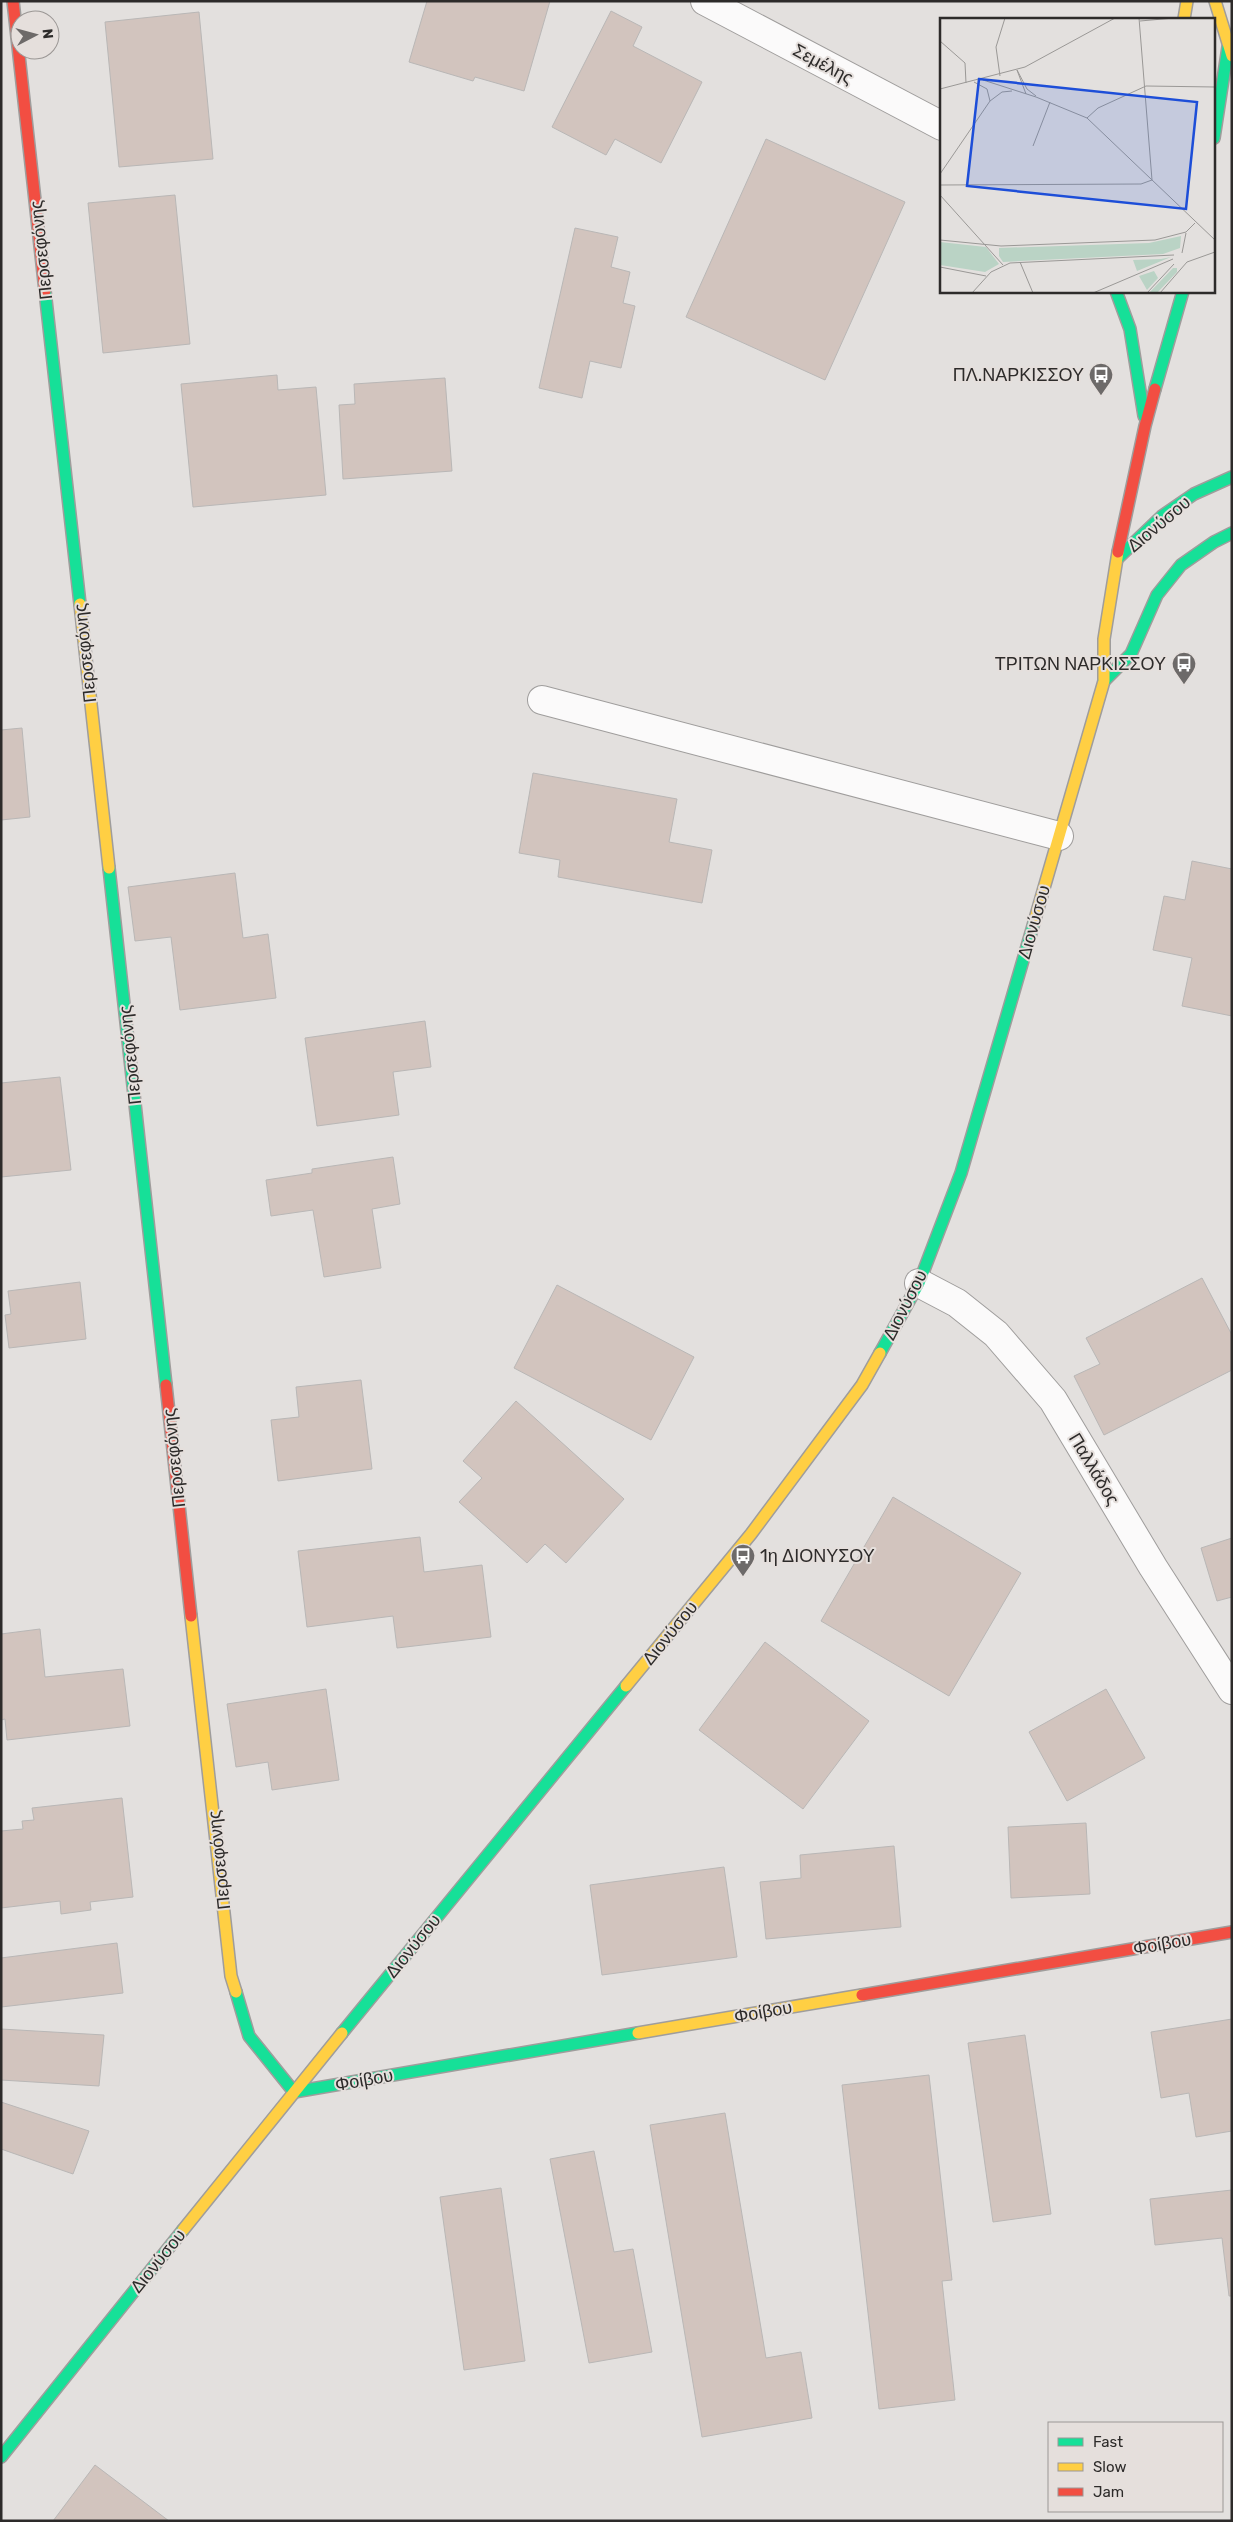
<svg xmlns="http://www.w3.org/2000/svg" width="1233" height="2522" font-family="Rubik,sans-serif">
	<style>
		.building { fill: #d2c4be; stroke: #b9b7b6 }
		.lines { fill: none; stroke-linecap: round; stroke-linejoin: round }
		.street-casing { stroke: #9f9d9c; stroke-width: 30 }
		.fast-casing { stroke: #9f9d9c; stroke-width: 14 }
		.slow-casing { stroke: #9f9d9c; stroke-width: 14 }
		.jam-casing { stroke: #9f9d9c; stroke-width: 14 }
		.street { stroke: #fbfafa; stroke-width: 28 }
		.fast { stroke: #16e098; stroke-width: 11 }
		.slow { stroke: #ffcf43; stroke-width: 11 }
		.jam { stroke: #f24e42; stroke-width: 11 }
		.labels { text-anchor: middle; stroke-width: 4; stroke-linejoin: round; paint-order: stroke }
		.street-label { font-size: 18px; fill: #2d2b2a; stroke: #e5dfdc }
		.poi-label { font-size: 18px; fill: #2d2b2a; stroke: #e5dfdc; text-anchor: end }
		.inset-road { fill: none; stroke: #9a9896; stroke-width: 1 }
		.view { fill: #1d4ed8; fill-opacity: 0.15; stroke: #1d4ed8; stroke-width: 2.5 }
		.inset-edge { fill: none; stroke: #2d2b2a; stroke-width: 2.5 }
	</style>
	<rect width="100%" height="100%" fill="#e3e0de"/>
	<g class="building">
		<polygon points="427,1 550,1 524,91 475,77 473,81 409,62"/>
		<polygon points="611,11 642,27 633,46 702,82 661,163 615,139 606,155 552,127"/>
		<polygon points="199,12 213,159 119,167 105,22"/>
		<polygon points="766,139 905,202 825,380 686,317"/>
		<polygon points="175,195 190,344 103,353 88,203"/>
		<polygon points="575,228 618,237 611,267 630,272 623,303 635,306 621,368 590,361 582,398 539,388"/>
		<polygon points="277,375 278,390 316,387 326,495 193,507 181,384"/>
		<polygon points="445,378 452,471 343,479 339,405 355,404 354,384"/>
		<polygon points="22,728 30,817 1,820 1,730"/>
		<polygon points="533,773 677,799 669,842 712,850 702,903 558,877 560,860 519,853"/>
		<polygon points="1192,861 1232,869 1232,1016 1182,1006 1192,958 1153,950 1164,896 1185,900"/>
		<polygon points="235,873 243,938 268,934 276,998 180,1010 171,937 135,941 128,887"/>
		<polygon points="425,1021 431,1067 393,1072 399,1115 317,1126 305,1038"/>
		<polygon points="60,1077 71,1170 1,1177 1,1083"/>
		<polygon points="393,1157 400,1204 372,1209 381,1268 324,1277 313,1210 271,1216 266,1180 312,1173 312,1169"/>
		<polygon points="1202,1278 1232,1335 1232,1370 1104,1435 1074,1376 1100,1364 1086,1338"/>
		<polygon points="80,1282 86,1339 9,1348 5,1315 11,1314 8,1291"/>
		<polygon points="557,1285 694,1357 651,1440 514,1368"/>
		<polygon points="361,1380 372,1469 278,1481 271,1420 299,1417 296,1387"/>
		<polygon points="516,1401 624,1499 566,1563 545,1544 527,1563 459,1502 482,1478 463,1461"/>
		<polygon points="893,1497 1021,1573 949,1696 821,1621"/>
		<polygon points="420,1537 424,1572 482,1565 491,1637 397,1648 393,1616 307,1627 298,1551"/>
		<polygon points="1232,1538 1232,1597 1217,1601 1201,1548"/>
		<polygon points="40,1629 45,1677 123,1669 130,1726 7,1740 5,1719 1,1720 1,1634"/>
		<polygon points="765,1642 869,1721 803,1809 699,1730"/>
		<polygon points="326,1689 339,1780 272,1790 268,1762 236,1767 227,1704"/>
		<polygon points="1106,1689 1145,1758 1067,1801 1029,1732"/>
		<polygon points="122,1798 133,1897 90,1902 91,1910 61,1914 60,1901 1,1908 1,1831 23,1829 22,1821 34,1820 32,1808"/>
		<polygon points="1086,1823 1090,1894 1011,1898 1008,1827"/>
		<polygon points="894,1846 901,1927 766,1939 760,1882 801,1878 800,1855"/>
		<polygon points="724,1867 737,1957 602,1975 590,1885"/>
		<polygon points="117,1943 123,1993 1,2007 1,1958"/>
		<polygon points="1232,2019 1232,2131 1196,2137 1189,2093 1161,2098 1151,2032"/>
		<polygon points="1,2029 104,2035 99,2086 1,2080"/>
		<polygon points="1025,2035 1051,2214 993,2222 968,2043"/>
		<polygon points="929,2075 952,2280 942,2281 955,2400 879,2409 842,2085"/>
		<polygon points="1,2102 89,2131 73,2174 1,2149"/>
		<polygon points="725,2113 766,2358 801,2352 812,2418 702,2437 650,2125"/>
		<polygon points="594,2151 614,2252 633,2249 652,2352 589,2363 550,2159"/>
		<polygon points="501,2188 525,2361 464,2370 440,2197"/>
		<polygon points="1232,2190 1232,2296 1229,2296 1222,2238 1155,2245 1150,2199"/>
		<polygon points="95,2465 169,2521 53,2521"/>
	</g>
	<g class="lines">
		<defs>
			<g id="street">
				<polyline points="705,1 942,126"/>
				<polyline points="542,700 1059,836"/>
				<polyline points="919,1283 957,1303 996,1334 1053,1400 1153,1567 1232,1690"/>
			</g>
			<g id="fast">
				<polyline points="1214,138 1228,47"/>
				<polyline points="45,291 80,604"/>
				<polyline points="1116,291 1130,329 1144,416"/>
				<polyline points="1155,389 1183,291"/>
				<polyline points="1117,559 1162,516 1194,494 1232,477"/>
				<polyline points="1104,681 1131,654 1157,595 1181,565 1214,542 1232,533"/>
				<polyline points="109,868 166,1385"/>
				<polyline points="880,1353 919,1283 961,1173 1035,919"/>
				<polyline points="236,1992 249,2036 294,2092 638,2033"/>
				<polyline points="342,2033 626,1686"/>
				<polyline points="1,2457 183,2230"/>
			</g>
			<g id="slow">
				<polyline points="1215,1 1232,56"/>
				<polyline points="1184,19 1187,1"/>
				<polyline points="80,604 109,868"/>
				<polyline points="1035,919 1104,681 1104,639 1118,552"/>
				<polyline points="191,1616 231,1976 236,1992"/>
				<polyline points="626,1686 751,1534 862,1385 880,1353"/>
				<polyline points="638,2033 862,1995"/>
				<polyline points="183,2230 342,2033"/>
			</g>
			<g id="jam">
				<polyline points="13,1 45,291"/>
				<polyline points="1118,552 1145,426 1155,389"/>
				<polyline points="166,1385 191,1616"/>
				<polyline points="862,1995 1232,1932"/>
			</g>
		</defs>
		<use href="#street" class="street-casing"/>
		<use href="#fast" class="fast-casing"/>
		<use href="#slow" class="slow-casing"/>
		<use href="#jam" class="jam-casing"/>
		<use href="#street" class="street"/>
		<use href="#fast" class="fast"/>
		<use href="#slow" class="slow"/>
		<use href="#jam" class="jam"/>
	</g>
	<defs>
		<symbol id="bus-pin" viewBox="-11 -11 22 30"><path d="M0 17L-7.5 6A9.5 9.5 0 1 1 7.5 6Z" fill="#6d6a69" stroke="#e5dfdc"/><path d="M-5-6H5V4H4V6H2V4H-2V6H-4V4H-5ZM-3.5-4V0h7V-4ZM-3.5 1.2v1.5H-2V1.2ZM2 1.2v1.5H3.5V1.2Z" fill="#fff"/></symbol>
	</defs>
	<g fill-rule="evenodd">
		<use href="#bus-pin" x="1087" y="361" width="28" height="38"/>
		<use href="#bus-pin" x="1170" y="650" width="28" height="38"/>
		<use href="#bus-pin" x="729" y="1542" width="28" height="38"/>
	</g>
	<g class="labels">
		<g class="street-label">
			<text transform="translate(823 64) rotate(28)" y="6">Σεμέλης</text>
			<text transform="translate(41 250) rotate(-96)" y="6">Περσεφόνης</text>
			<text transform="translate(1159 524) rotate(-40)" y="6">Διονύσου</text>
			<text transform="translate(85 653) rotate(-96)" y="6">Περσεφόνης</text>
			<text transform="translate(1034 922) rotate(-74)" y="6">Διονύσου</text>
			<text transform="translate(130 1055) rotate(-96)" y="6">Περσεφόνης</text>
			<text transform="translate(905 1305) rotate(-63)" y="6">Διονύσου</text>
			<text transform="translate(174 1458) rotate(-96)" y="6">Περσεφόνης</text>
			<text transform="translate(1094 1469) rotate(59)" y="6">Παλλάδος</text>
			<text transform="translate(670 1633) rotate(-51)" y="6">Διονύσου</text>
			<text transform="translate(219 1860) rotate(-96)" y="6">Περσεφόνης</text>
			<text transform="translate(1162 1944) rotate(-10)" y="6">Φοίβου</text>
			<text transform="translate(413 1946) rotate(-51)" y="6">Διονύσου</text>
			<text transform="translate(763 2012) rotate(-10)" y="6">Φοίβου</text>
			<text transform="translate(364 2080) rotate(-10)" y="6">Φοίβου</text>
			<text transform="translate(158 2261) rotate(-51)" y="6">Διονύσου</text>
		</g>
		<g class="poi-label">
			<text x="1084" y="381">ΠΛ.ΝΑΡΚΙΣΣΟΥ</text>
			<text x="1166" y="670">ΤΡΙΤΩΝ ΝΑΡΚΙΣΣΟΥ</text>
			<text x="760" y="1562" text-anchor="start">1η ΔΙΟΝΥΣΟΥ</text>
		</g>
	</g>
	<g transform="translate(940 18)">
		<rect width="275" height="275" fill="#e3e0de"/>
		<path d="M 241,218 L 240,230 L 223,236 L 63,244 L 59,238 L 59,230 L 209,225 ZM 0,224 L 46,229 L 59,246 L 45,254 L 0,247 ZM 231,239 L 197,253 L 193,242 L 221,241 ZM 233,250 L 237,250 L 237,254 L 217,275 L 209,275 ZM 214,253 L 218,260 L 207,272 L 199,258 Z" fill="#bad3c5"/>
		<path class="inset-road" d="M 200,3 L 234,0M 0,23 L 25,45 L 26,65M 77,52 L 87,71 L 96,78M 77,52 L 86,76M 60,58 L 56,29 L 65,0M 43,62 L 96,79 L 147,100 L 275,222M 34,64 L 47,71 L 50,83M 0,71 L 85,49 L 175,0M 50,83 L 62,74 L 72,73M 147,100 L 158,90 L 206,68 L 275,69M 93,128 L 110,84M 0,156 L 50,83M 0,167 L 201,166 L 212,162 L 199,0M 0,177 L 63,247M 0,222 L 61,228 L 215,222 L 246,214 L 255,205M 242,235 L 246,215M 80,244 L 93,275M 0,249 L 46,258M 32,275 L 51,254 L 70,245 L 234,237M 153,275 L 233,241M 207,275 L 234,246M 220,275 L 247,244 L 275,234"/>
		<path class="view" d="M 39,61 L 257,84 L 246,191 L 27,168 Z"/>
		<rect width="275" height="275" class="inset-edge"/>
	</g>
	<rect width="1233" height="2522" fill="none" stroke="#2d2b2a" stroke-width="5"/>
	<rect x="1048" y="2422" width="175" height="90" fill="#e5dfdc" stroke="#9b9795"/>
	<rect x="1058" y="2438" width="25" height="8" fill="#16e098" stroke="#9b9795"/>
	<text x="1093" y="2447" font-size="15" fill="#2d2b2a">Fast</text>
	<rect x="1058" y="2463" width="25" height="8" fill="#ffcf43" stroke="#9b9795"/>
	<text x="1093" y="2472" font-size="15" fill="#2d2b2a">Slow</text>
	<rect x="1058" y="2488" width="25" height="8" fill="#f24e42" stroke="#9b9795"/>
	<text x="1093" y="2497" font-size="15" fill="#2d2b2a">Jam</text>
	<g transform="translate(35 35) rotate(84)"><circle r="24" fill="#e5dfdc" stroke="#9b9795"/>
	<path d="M0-4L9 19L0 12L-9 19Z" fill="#6d6a69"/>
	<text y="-8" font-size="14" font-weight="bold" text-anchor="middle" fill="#2d2b2a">N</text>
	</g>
</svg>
